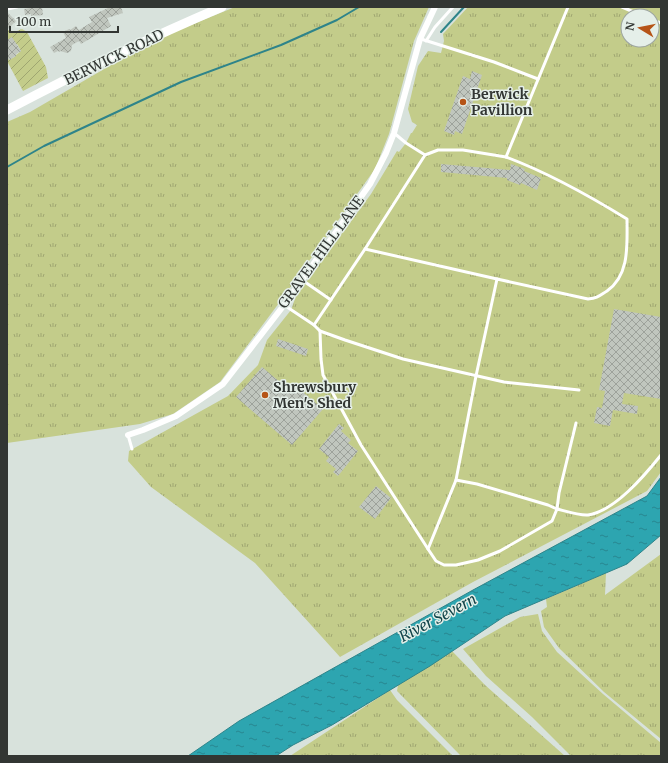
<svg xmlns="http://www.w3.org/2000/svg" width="668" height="763" font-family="Merriweather,serif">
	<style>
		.grass { fill: url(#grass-tufts); fill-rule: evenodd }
		.garden { fill: url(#garden-furrows) }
		.water { fill: url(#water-ripples); stroke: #2e848a }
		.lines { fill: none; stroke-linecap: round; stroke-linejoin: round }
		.stream { stroke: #2e848a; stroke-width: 2 }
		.building { fill: url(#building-cross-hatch) }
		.lane { stroke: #fff; stroke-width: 3 }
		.street { stroke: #fff; stroke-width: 6 }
		.secondary { stroke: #fff; stroke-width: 9 }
		.poi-dot { fill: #b65417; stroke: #e5efe9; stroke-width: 1.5 }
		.labels { text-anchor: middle; stroke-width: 3; stroke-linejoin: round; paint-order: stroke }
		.street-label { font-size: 14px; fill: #323633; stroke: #e5efe9 }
		.poi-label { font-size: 14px; font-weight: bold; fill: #323633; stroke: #e5efe9; text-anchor: start }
		.water-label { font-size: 15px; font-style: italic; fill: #114449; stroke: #e5efe9 }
	</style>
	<defs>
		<pattern id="grass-tufts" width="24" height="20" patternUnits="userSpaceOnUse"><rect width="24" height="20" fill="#c3cc8a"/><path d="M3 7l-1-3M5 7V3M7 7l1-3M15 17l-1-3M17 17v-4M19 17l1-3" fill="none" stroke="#9fa671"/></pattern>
		<pattern id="garden-furrows" width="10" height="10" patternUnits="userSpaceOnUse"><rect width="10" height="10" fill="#c3cc8a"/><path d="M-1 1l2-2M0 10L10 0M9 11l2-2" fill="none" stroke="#9fa671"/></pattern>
		<pattern id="water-ripples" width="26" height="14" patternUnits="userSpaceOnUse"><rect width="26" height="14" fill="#2da5b0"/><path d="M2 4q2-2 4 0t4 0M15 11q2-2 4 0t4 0" fill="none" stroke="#278790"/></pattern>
		<pattern id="building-cross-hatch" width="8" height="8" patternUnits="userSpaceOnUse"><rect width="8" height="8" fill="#c0c6be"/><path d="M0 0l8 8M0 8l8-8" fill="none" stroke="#9da29b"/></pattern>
	</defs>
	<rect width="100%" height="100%" fill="#d8e2dc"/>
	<g class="grass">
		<polygon points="235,7 429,7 414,41 389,134 375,169 279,303 220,382 173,414 140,424 7,443 7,122 30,112 156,39"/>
		<path d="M 468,7 L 661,7 L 661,472 L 647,491 L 473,582 L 340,657 L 255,563 L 151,487 L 128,461 L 129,451 L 228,396 L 258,365 L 267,340 L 291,310 L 296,296 L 371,194 L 397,151 L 399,152 L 406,143 L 411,133 L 412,133 L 417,125 L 412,122 L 408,109 L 418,66 L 428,51 L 441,53 L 444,41 L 443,34 ZM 628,16 L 652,16 L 652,40 L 628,40 Z"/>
		<polygon points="661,554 661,739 604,692 559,648 544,627 541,611 547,607 546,599 606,573 605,595"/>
		<polygon points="538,614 542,631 557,652 603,694 661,743 661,756 571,756 532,717 486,676 463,649 520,617"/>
		<polygon points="452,651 485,685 565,756 461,756 397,691 398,685"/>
		<polygon points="390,690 397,700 453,756 290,756"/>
	</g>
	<polygon class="garden" points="7,29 12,33 22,29 27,32 46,67 48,78 23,91 7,61 7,56 9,60 16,56 16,55 21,51 17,44 13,46 7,40"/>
	<polygon class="water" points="661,477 661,535 627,564 505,616 430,666 332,725 293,745 276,756 188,756 239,721 473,590 647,496"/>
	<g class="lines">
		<g class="stream">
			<polyline points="441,32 464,7"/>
			<polyline points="7,167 44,146 181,82 281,45 337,20 359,7"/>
		</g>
	</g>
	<g class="building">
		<polygon points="30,7 42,7 43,15 31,16 31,14 25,15 24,9 30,8"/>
		<polygon points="110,7 121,7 123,13 107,18 111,26 81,44 79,41 72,45 71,51 67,53 60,51 59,52 58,51 54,53 50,47 66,38 63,32 69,29 70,30 76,26 79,30 92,22 89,17"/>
		<polygon points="7,12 16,21 7,30"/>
		<polygon points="12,37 21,51 16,54 16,56 9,60 7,56 7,40"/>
		<polygon points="472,71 482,75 462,134 455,131 454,135 444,131 463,76 470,79"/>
		<polygon points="441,164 510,170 511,164 525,169 524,171 541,178 537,190 521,183 520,185 507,180 507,178 441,172"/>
		<polygon points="614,309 661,317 661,399 624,393 622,404 638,406 637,414 613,410 610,426 594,423 597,407 602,408 605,391 599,390"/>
		<polygon points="278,339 308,349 306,356 276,346"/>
		<polygon points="262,367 287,388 292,383 323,409 292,445 236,397"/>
		<polygon points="339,424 344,428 341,431 351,440 348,443 358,451 338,476 333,472 336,469 326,461 329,457 319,449"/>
		<polygon points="376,486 391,498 375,519 359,507"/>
	</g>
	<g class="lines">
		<g class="lane">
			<polyline points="622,7 643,16"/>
			<polyline points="7,9 17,7"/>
			<polyline points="652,20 661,23"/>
			<polyline points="421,39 494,62 538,79"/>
			<polyline points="426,41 435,27 453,7"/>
			<polyline points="394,133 406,143 425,155"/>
			<polyline points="365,249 497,279"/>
			<polyline points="302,280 331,300"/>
			<polyline points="284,305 314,325 320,331 345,340 403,359 504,382 579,390"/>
			<polyline points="314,325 365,249 425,155 438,150 463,150 506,157"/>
			<path d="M 320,331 L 321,359 L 323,375 L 361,445 L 428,549 L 456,480 L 476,376 L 497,279 L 588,299 C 598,298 599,296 607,291 C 630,275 627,244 627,219 C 588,195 549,173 506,157 L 568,7"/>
			<polyline points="128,435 132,449"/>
			<polyline points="456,480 477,484 548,505 557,509 559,493 576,423"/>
			<path d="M 428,549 L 436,561 L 444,565 L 456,565 L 478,560 L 500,551 L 552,521 L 557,509 C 565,511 581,516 588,515 C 615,511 645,475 661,455"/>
		</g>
		<polyline class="street" points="128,435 143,430 176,416 223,384 284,305 302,280 370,184 386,153 394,133 420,39 435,7"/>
		<path class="secondary" d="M 7,110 C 77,73 149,38 222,7"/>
	</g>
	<g class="poi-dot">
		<circle cx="463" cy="102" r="4"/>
		<circle cx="265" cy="395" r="4"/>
	</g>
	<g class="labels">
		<g class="street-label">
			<text transform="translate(114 57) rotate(-26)" y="5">BERWICK ROAD</text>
			<text transform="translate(321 252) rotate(-54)" y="5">GRAVEL HILL LANE</text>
		</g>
		<g class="poi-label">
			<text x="471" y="99">Berwick<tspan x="471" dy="16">Pavillion</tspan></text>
			<text x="273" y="392">Shrewsbury<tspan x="273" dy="16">Men's Shed</tspan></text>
		</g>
		<g class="water-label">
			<text transform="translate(438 618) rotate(-28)" y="5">River Severn</text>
		</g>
	</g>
	<rect width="668" height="763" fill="none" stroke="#323633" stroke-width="16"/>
	<g transform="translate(640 28) rotate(280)"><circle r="19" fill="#e5efe9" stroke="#9da5a0"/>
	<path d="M0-3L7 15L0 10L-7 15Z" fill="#b65417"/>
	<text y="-6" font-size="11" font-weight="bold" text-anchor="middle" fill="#323633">N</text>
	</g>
	<path d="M10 26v6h108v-6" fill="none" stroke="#323633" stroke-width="2"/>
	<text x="16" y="26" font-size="12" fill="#323633" stroke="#e5efe9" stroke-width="3" paint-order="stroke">100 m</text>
</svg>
